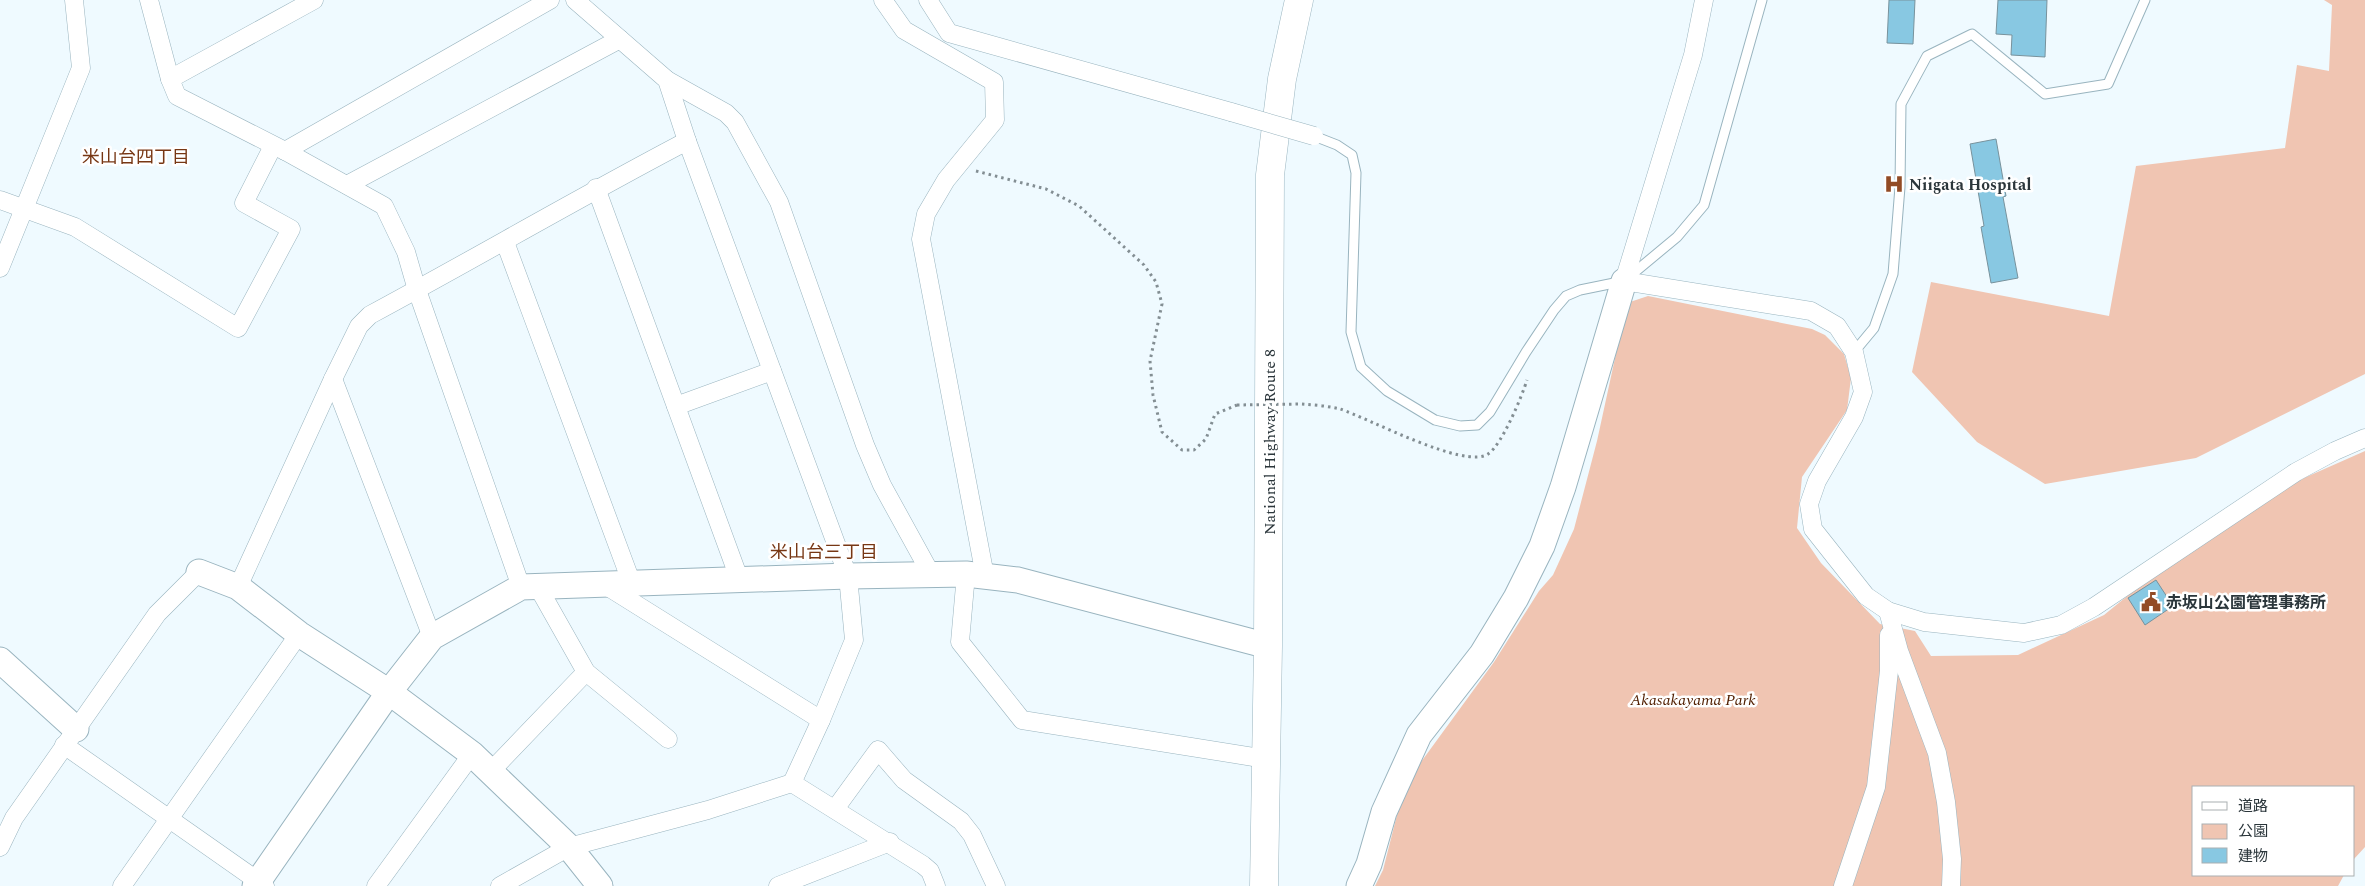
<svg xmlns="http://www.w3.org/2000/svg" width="2365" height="886" font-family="Spectral,'Noto Sans JP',serif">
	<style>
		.green { fill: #f0c5b2 }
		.building { fill: #88c8e2; stroke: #78929c }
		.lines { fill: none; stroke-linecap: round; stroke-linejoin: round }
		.lane-casing { stroke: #99b4bf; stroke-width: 11 }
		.street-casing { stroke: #99b4bf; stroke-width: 19 }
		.secondary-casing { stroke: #99b4bf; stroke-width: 27 }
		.highway-casing { stroke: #99b4bf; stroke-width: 29 }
		.path { stroke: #838e93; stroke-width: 3; stroke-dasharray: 2.5 4; stroke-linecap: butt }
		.lane { stroke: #fff; stroke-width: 9 }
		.street { stroke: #fff; stroke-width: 18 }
		.secondary { stroke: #fff; stroke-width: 25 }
		.highway { stroke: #fff; stroke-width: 28 }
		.street-bridge-casing { stroke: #99b4bf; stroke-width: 19; stroke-linecap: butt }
		.path-bridge { stroke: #838e93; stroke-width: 3; stroke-dasharray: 2.5 4; stroke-linecap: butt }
		.street-bridge { stroke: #fff; stroke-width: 18 }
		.labels { text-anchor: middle; stroke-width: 5; stroke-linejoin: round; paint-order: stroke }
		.poi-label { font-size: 16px; font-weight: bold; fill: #2b363b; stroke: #fff; text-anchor: start }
		.street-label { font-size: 16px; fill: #2b363b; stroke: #fff }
		.park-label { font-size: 16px; font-style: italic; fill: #522002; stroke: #fff }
		.neighbourhood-label { font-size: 18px; fill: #773714; stroke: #fff }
	</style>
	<rect width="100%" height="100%" fill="#effaff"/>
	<g class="green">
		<polygon points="2324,0 2365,0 2365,374 2196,458 2045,484 1977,442 1912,372 1931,282 2109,316 2136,166 2285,148 2297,65 2329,71 2332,5"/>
		<polygon points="1648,296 1812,329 1825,335 1844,354 1851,378 1847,410 1802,477 1797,528 1821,563 1880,624 1915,631 1931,656 2018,655 2104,615 2174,558 2304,478 2365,451 2365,847 2354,859 2354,787 2194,787 2194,875 2344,875 2338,886 1375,886 1383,870 1398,811 1421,762 1494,662 1539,591 1553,575 1574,529 1597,441 1627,303"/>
	</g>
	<g class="building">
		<polygon points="1889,0 1915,0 1913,44 1887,43"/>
		<polygon points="1998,0 2047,0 2045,57 2011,55 2012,35 1996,34"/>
		<polygon points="1996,139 2006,196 2003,197 2018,278 1991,283 1981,227 1984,226 1970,144"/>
		<polygon points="2156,580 2173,606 2145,625 2128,598"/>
	</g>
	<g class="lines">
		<defs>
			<g id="lane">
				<polyline points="1314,136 1337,145 1352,155 1356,173 1351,332 1361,367 1387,391 1435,420 1460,426 1477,425 1490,412 1526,352 1554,310 1566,296 1580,290 1624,281 1677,237 1704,205 1762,0"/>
				<polyline points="1854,352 1874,328 1893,274 1900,187 1901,104 1927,56 1972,34 2045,94 2108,84 2145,0"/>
			</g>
			<g id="street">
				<polyline points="149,0 170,79 177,96 285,151 384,206 406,252 417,290 521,587"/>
				<polyline points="575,0 667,80 687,141 848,576 854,640 821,720 792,783"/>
				<polyline points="883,0 904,30 994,82 995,120 946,180 926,214 921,239 985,576"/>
				<polyline points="928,0 949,33 1231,112"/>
				<polyline points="1704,0 1693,55 1624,281 1811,311 1837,326 1854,352 1863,392 1854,417 1817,481 1809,504 1813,529 1866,596 1888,611 1924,622 2024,633 2061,625 2094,607 2296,472 2335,451 2365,438"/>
				<polyline points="170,79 314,0"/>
				<polyline points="667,80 726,113 735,122 779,202 865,445 882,485 931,574"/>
				<polyline points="285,151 550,0"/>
				<polyline points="347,185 620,39"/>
				<polyline points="596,188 740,581"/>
				<polyline points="0,200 75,227 238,328 291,229 244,203 273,146"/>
				<polyline points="505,242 632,584"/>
				<polyline points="0,268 81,68 74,0"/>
				<polyline points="333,379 432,637"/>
				<polyline points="676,406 772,371"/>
				<polyline points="966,574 960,642 1022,720 1266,759"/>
				<polyline points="605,585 821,720"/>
				<path d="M 238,587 L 333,379 L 359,326 L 370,315 C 476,258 580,197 687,141"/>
				<polyline points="538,587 586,672 668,739"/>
				<polyline points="1888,611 1899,651 1937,753 1946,802 1952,859 1951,886"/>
				<polyline points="64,745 265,886"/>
				<polyline points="491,771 586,672"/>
				<polyline points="835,809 878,750 904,780 961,821 972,835 996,886"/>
				<polyline points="0,847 14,818 157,614 199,572"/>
				<polyline points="122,886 299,634"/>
				<polyline points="376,886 472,754"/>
				<polyline points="500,886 569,847 708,810 792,783 923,865 930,871 936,886"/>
				<polyline points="778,886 890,842"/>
				<polyline points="1843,886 1876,787 1889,671 1889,635"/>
			</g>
			<g id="secondary">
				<polyline points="199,572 238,587 299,634 389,692 472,754 569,847 600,886"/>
				<polyline points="0,660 76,729"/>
				<polyline points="255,886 389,692 432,637 521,587 848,576 966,574 1018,580 1268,646"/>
				<polyline points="1359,886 1369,864 1384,812 1419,735 1482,654 1516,598 1542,546 1563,487 1624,281"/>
			</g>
			<polyline id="highway" points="1264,886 1268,646 1270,175 1282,79 1299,0"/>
		</defs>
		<use href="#lane" class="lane-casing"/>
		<use href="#street" class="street-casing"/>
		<use href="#secondary" class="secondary-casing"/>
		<use href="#highway" class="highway-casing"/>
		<g class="path">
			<polyline points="976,171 1046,189 1079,206 1144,265 1156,282 1162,304 1150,361 1153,395 1162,432 1182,450 1194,450 1206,439 1215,414 1237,405"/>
			<path d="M 1302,404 C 1314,405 1328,406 1340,409 C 1368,418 1465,470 1488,454 C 1502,445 1522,396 1527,380"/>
		</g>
		<use href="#lane" class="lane"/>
		<use href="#street" class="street"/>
		<use href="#secondary" class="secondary"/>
		<use href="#highway" class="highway"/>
		<defs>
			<polyline id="street-bridge" points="1231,112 1314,136"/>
		</defs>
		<use href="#street-bridge" class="street-bridge-casing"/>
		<polyline class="path-bridge" points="1237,405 1302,404"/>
		<use href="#street-bridge" class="street-bridge"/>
	</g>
	<defs>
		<symbol id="hospital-bare" viewBox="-9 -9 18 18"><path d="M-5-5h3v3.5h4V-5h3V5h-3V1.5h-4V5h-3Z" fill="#924b25" stroke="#fff" stroke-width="2.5" paint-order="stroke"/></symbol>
		<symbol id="civic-bare" viewBox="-9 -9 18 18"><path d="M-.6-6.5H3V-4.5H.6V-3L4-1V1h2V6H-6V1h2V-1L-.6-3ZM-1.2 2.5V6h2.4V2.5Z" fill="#924b25" stroke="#fff" stroke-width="2.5" paint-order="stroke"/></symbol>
	</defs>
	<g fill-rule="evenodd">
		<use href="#hospital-bare" x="1880" y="170" width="28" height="28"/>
		<use href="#civic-bare" x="2137" y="588" width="28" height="28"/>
	</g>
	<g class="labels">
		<g class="poi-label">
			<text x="1909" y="190">Niigata Hospital</text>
			<text x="2166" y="608">赤坂山公園管理事務所</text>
		</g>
		<g class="street-label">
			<text transform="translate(1269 442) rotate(-90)" y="6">National Highway Route 8</text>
		</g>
		<g class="park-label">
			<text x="1693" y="705">Akasakayama Park</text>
		</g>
		<g class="neighbourhood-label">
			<text x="136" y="163">米山台四丁目</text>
			<text x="824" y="558">米山台三丁目</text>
		</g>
	</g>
	<rect x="2192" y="786" width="162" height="90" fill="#ffffff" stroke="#aaafb1"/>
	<rect x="2202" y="802" width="25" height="8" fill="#ffffff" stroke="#aaafb1"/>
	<text x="2238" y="811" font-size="15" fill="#2b363b">道路</text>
	<rect x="2202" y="824" width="25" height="15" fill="#f0c5b2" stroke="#aaafb1"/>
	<text x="2238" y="836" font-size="15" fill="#2b363b">公園</text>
	<rect x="2202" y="848" width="25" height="15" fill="#88c8e2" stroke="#aaafb1"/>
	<text x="2238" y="861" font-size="15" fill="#2b363b">建物</text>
</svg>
